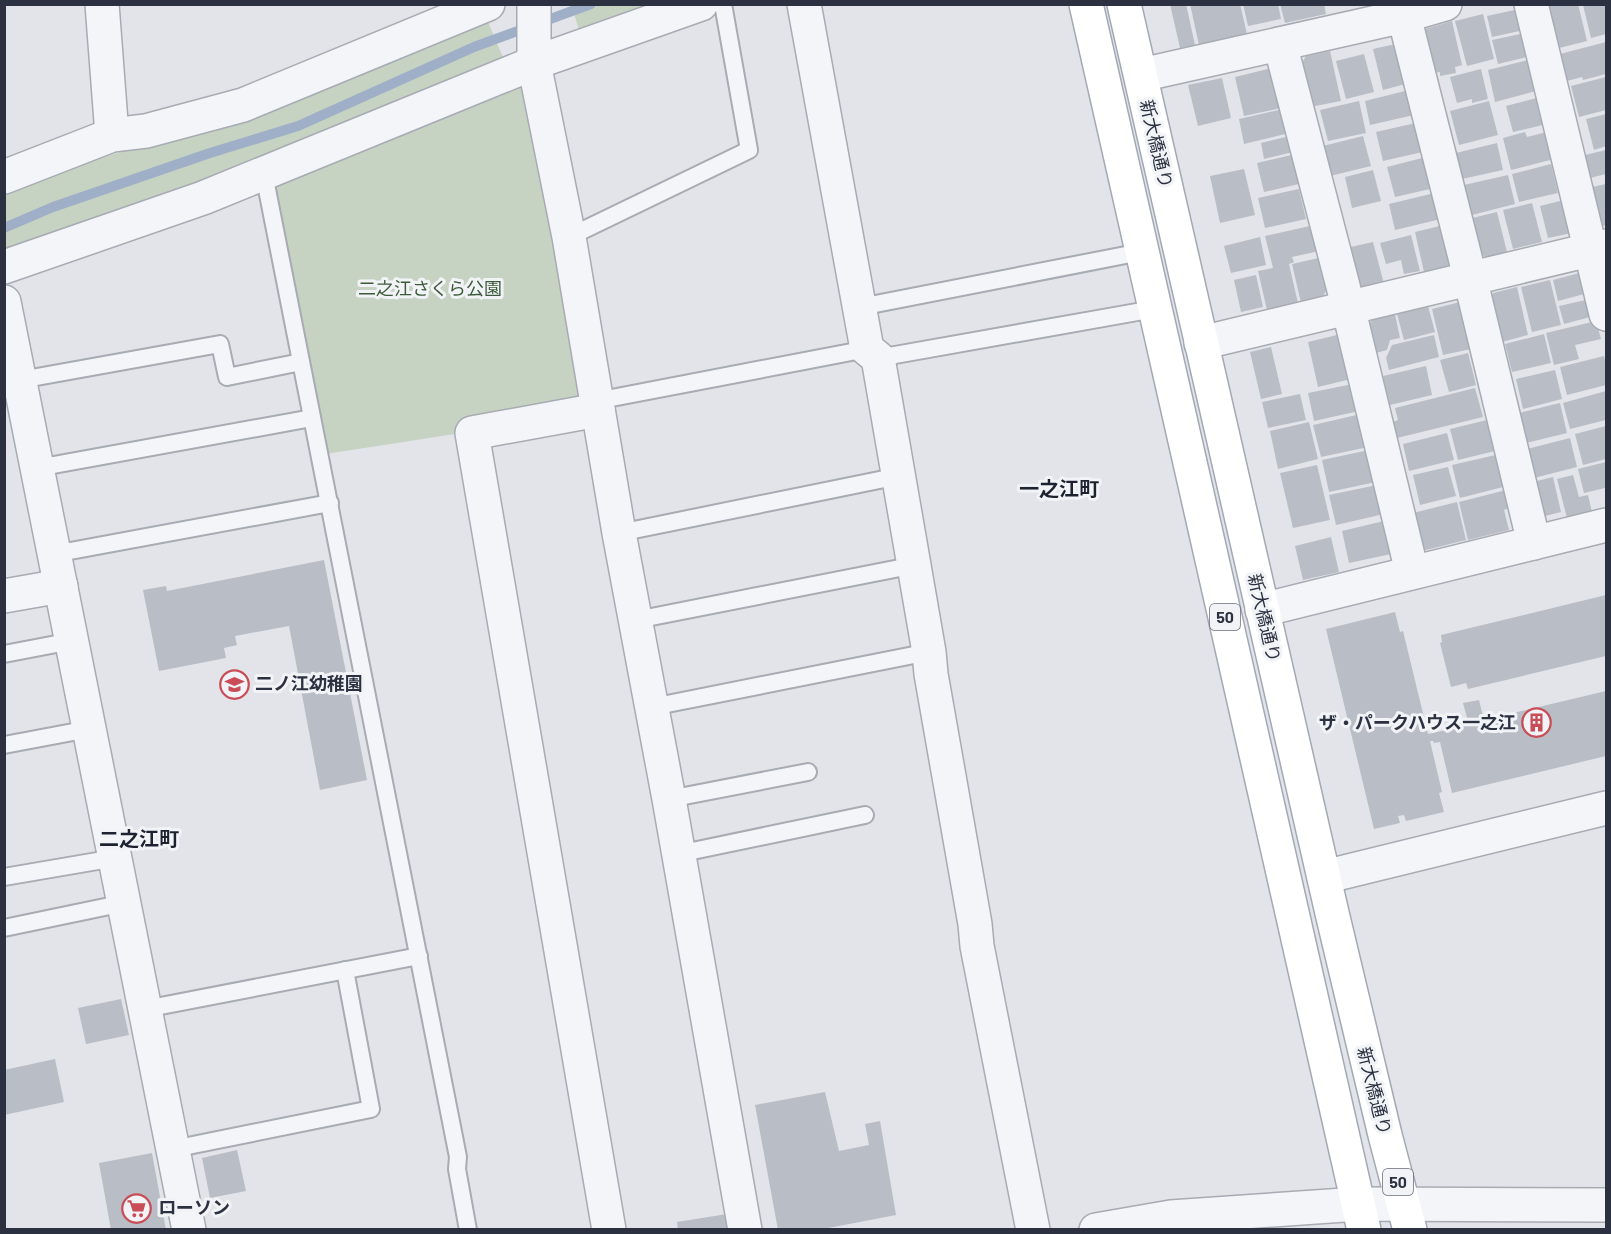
<svg xmlns="http://www.w3.org/2000/svg" width="1611" height="1234" font-family="Barlow,'Noto Sans JP',sans-serif">
	<style>
		.green { fill: #c6d3c3 }
		.lines { fill: none; stroke-linecap: round; stroke-linejoin: round }
		.stream { stroke: #9fafc7; stroke-width: 10 }
		.building { fill: #b9bdc6 }
		.service-casing { stroke: #a7abb3; stroke-width: 20 }
		.minor-casing { stroke: #a7abb3; stroke-width: 36 }
		.tertiary-casing { stroke: #a7abb3; stroke-width: 36 }
		.primary-casing { stroke: #a2a8b5; stroke-width: 36 }
		.service { stroke: #f4f5f8; stroke-width: 16 }
		.minor { stroke: #f4f5f8; stroke-width: 33 }
		.tertiary { stroke: #f4f5f8; stroke-width: 33 }
		.primary { stroke: #fff; stroke-width: 33 }
		.labels { text-anchor: middle; stroke-width: 6; stroke-linejoin: round; paint-order: stroke }
		.shield { fill: #f1f3f7; stroke: #666b77; stroke-width: 1.5 }
		.shield-label { font-size: 16px; font-weight: bold; fill: #2b3140 }
		.street-label { font-size: 18px; fill: #2b3140; stroke: #f1f3f7 }
		.park-label { font-size: 18px; fill: #3c5b39; stroke: #f1f3f7 }
		.poi-label { font-size: 18px; font-weight: bold; fill: #2b3140; stroke: #f1f3f7; text-anchor: start }
		.neighbourhood-label { font-size: 20px; font-weight: bold; fill: #1d2231; stroke: #f1f3f7 }
	</style>
	<rect width="100%" height="100%" fill="#e2e4e9"/>
	<g class="green">
		<polygon points="571,4 657,5 580,33"/>
		<polygon points="488,22 505,62 268,161 5,255 5,193 87,162 131,149"/>
		<polygon points="534,73 591,413 319,455 266,177"/>
	</g>
	<g class="lines">
		<polyline class="stream" points="4,228 53,207 210,153 298,126 474,47 591,4"/>
	</g>
	<g class="building">
		<polygon points="1170,4 1186,4 1195,45 1180,48"/>
		<polygon points="1190,4 1240,4 1247,34 1199,45"/>
		<polygon points="1243,4 1278,4 1281,19 1248,26"/>
		<polygon points="1280,4 1324,4 1326,14 1285,23"/>
		<polygon points="1549,4 1578,4 1587,41 1559,48"/>
		<polygon points="1583,5 1606,5 1606,34 1591,38"/>
		<polygon points="1519,9 1524,30 1492,37 1487,16"/>
		<polygon points="1483,14 1494,59 1467,66 1455,21"/>
		<polygon points="1452,21 1462,65 1455,67 1456,73 1440,76 1440,72 1435,73 1425,29"/>
		<polygon points="1525,33 1531,56 1498,64 1492,40"/>
		<polygon points="1606,42 1606,74 1583,80 1582,77 1567,81 1560,54"/>
		<polygon points="1400,43 1409,83 1383,90 1373,49"/>
		<polygon points="1330,51 1341,101 1310,107 1300,66 1306,56"/>
		<polygon points="1364,54 1374,92 1346,99 1336,61"/>
		<polygon points="1528,60 1536,91 1495,102 1488,70"/>
		<polygon points="1272,68 1281,108 1244,116 1235,77"/>
		<polygon points="1481,69 1488,99 1472,103 1472,99 1457,103 1450,77"/>
		<polygon points="1606,77 1606,110 1579,117 1571,86"/>
		<polygon points="1222,78 1231,118 1198,126 1188,85"/>
		<polygon points="1409,90 1414,115 1370,125 1365,101"/>
		<polygon points="1541,97 1547,124 1513,132 1506,106"/>
		<polygon points="1359,101 1366,133 1328,141 1320,110"/>
		<polygon points="1489,101 1498,135 1459,145 1450,111"/>
		<polygon points="1283,109 1289,133 1244,144 1239,119"/>
		<polygon points="1606,114 1606,146 1594,150 1586,119"/>
		<polygon points="1420,122 1427,151 1383,161 1376,132"/>
		<polygon points="1525,132 1527,137 1547,132 1554,159 1511,170 1503,138"/>
		<polygon points="1290,136 1293,152 1264,159 1261,143"/>
		<polygon points="1363,136 1371,166 1330,176 1323,146"/>
		<polygon points="1497,143 1503,170 1462,179 1456,153"/>
		<polygon points="1606,150 1606,174 1590,178 1585,155"/>
		<polygon points="1296,154 1302,177 1298,178 1299,184 1264,192 1257,163"/>
		<polygon points="1422,158 1430,189 1395,197 1387,167"/>
		<polygon points="1551,164 1558,193 1519,202 1512,174"/>
		<polygon points="1244,169 1255,215 1220,223 1210,176"/>
		<polygon points="1373,170 1381,201 1352,208 1345,177"/>
		<polygon points="1508,175 1515,204 1472,215 1464,185"/>
		<polygon points="1606,184 1606,225 1602,226 1592,187"/>
		<polygon points="1299,189 1306,219 1265,228 1258,198"/>
		<polygon points="1435,193 1441,219 1395,230 1389,204"/>
		<polygon points="1564,200 1572,233 1548,238 1540,206"/>
		<polygon points="1532,203 1542,242 1513,249 1503,210"/>
		<polygon points="1497,212 1507,252 1485,257 1477,251 1468,219"/>
		<polygon points="1314,225 1319,251 1292,257 1294,262 1289,264 1298,303 1267,310 1258,271 1273,268 1265,236"/>
		<polygon points="1440,226 1450,266 1424,272 1415,232"/>
		<polygon points="1411,235 1420,271 1404,274 1401,260 1386,264 1380,243"/>
		<polygon points="1260,237 1266,265 1231,273 1224,246"/>
		<polygon points="1373,242 1384,284 1365,288 1354,281 1346,248"/>
		<polygon points="1323,257 1329,286 1322,298 1301,303 1292,264"/>
		<polygon points="1583,272 1588,293 1558,301 1553,280"/>
		<polygon points="1256,275 1263,307 1241,312 1234,280"/>
		<polygon points="1550,280 1561,325 1532,332 1521,287"/>
		<polygon points="1517,287 1528,335 1498,343 1489,303 1493,293"/>
		<polygon points="1590,299 1594,316 1564,324 1559,306"/>
		<polygon points="1460,302 1471,349 1443,355 1432,309"/>
		<polygon points="1428,306 1435,332 1404,340 1397,314"/>
		<polygon points="1395,314 1400,338 1390,340 1387,350 1372,354 1366,328 1373,319"/>
		<polygon points="1596,321 1601,339 1575,345 1579,359 1554,365 1546,333"/>
		<polygon points="1341,334 1351,379 1318,387 1308,342"/>
		<polygon points="1544,334 1551,363 1512,372 1505,344"/>
		<polygon points="1434,335 1439,357 1389,370 1386,358 1392,345"/>
		<polygon points="1271,347 1282,394 1261,399 1250,352"/>
		<polygon points="1468,353 1476,385 1449,392 1440,360"/>
		<polygon points="1604,356 1606,365 1606,385 1567,395 1560,367"/>
		<polygon points="1426,366 1432,395 1390,405 1383,376"/>
		<polygon points="1555,370 1562,399 1523,409 1516,379"/>
		<polygon points="1353,384 1359,411 1314,421 1308,393"/>
		<polygon points="1475,388 1483,417 1397,438 1393,422 1398,420 1395,408"/>
		<polygon points="1606,391 1606,420 1570,429 1563,403"/>
		<polygon points="1300,394 1306,420 1268,428 1262,402"/>
		<polygon points="1560,403 1567,433 1526,443 1519,413"/>
		<polygon points="1361,414 1368,447 1321,457 1313,425"/>
		<polygon points="1491,419 1499,450 1458,460 1450,429"/>
		<polygon points="1309,422 1318,459 1278,469 1270,431"/>
		<polygon points="1606,426 1606,459 1583,465 1575,434"/>
		<polygon points="1447,433 1454,460 1409,471 1403,444"/>
		<polygon points="1570,438 1577,467 1534,478 1527,449"/>
		<polygon points="1369,450 1376,482 1329,492 1322,460"/>
		<polygon points="1500,454 1507,486 1460,498 1452,465"/>
		<polygon points="1606,462 1606,493 1605,488 1584,493 1578,469"/>
		<polygon points="1317,465 1330,520 1293,528 1280,473"/>
		<polygon points="1448,467 1456,496 1420,505 1413,475"/>
		<polygon points="1573,475 1579,497 1588,495 1592,512 1567,518 1557,479"/>
		<polygon points="1553,477 1561,512 1541,517 1533,482"/>
		<polygon points="1377,485 1384,514 1336,525 1329,495"/>
		<polygon points="1510,489 1514,506 1504,510 1509,530 1468,540 1459,502"/>
		<polygon points="1457,502 1466,540 1426,550 1417,546 1409,514"/>
		<polygon points="1384,521 1391,554 1349,563 1342,531"/>
		<polygon points="1331,537 1339,572 1303,580 1295,546"/>
		<polygon points="324,560 367,780 320,790 289,626 235,636 237,645 224,648 226,658 159,671 143,590 166,586 167,591"/>
		<polygon points="1606,595 1606,656 1468,689 1466,683 1451,687 1440,643 1442,642 1441,635"/>
		<polygon points="1395,612 1400,632 1403,631 1428,734 1469,725 1463,703 1479,700 1484,720 1606,691 1606,756 1452,793 1440,742 1434,743 1433,741 1430,741 1442,792 1439,793 1444,812 1406,821 1404,815 1398,816 1400,823 1374,829 1326,629"/>
		<polygon points="121,999 129,1035 86,1044 78,1008"/>
		<polygon points="55,1059 64,1102 4,1115 4,1070"/>
		<polygon points="825,1092 839,1151 869,1145 865,1124 880,1121 896,1215 818,1230 778,1230 755,1105"/>
		<polygon points="237,1150 246,1191 210,1198 202,1158"/>
		<polygon points="152,1153 166,1230 111,1230 99,1163"/>
		<polygon points="727,1214 730,1230 678,1230 677,1222"/>
	</g>
	<g class="lines">
		<defs>
			<g id="service">
				<polyline points="264,174 458,1157 457,1169 468,1230"/>
				<polyline points="569,237 749,150 723,4"/>
				<polyline points="860,307 1141,252"/>
				<polyline points="878,358 1154,309"/>
				<polyline points="20,380 220,344 227,377 301,362"/>
				<polyline points="596,401 867,349"/>
				<polyline points="37,468 312,418"/>
				<polyline points="619,533 899,476"/>
				<polyline points="54,554 330,503"/>
				<polyline points="636,620 915,565"/>
				<polyline points="4,654 72,641"/>
				<polyline points="652,707 929,652"/>
				<polyline points="4,745 89,729"/>
				<polyline points="669,799 808,772"/>
				<polyline points="678,854 865,815"/>
				<polyline points="4,877 115,858"/>
				<polyline points="4,928 124,903"/>
				<polyline points="145,1009 419,956"/>
				<polyline points="173,1149 371,1109 345,970"/>
			</g>
			<g id="minor">
				<polyline points="102,4 112,135"/>
				<polyline points="534,4 534,63 569,237 619,533 669,799 745,1230"/>
				<polyline points="804,4 867,349 878,358 929,652 931,674 975,924 977,946 1033,1230"/>
				<polyline points="1531,4 1606,314"/>
				<polyline points="1404,16 1465,257 1534,543"/>
				<polyline points="1280,44 1343,286 1412,572"/>
				<polyline points="1141,75 1404,16 1445,4"/>
				<polyline points="4,267 203,198 534,63 701,4"/>
				<polyline points="4,302 189,1230"/>
				<polyline points="1201,343 1606,246"/>
				<polyline points="598,410 472,433 609,1230"/>
				<polyline points="4,596 61,586"/>
				<polyline points="1262,610 1606,525"/>
				<polyline points="1324,877 1606,808"/>
			</g>
			<g id="tertiary">
				<polyline points="4,177 112,135 146,131 243,105 488,4"/>
				<polyline points="1096,1230 1171,1217 1359,1204 1606,1205"/>
			</g>
			<g id="primary">
				<polyline points="1086,4 1364,1230"/>
				<polyline points="1124,4 1332,913 1385,1135 1410,1230"/>
			</g>
		</defs>
		<use href="#service" class="service-casing"/>
		<use href="#minor" class="minor-casing"/>
		<use href="#tertiary" class="tertiary-casing"/>
		<use href="#primary" class="primary-casing"/>
		<use href="#service" class="service"/>
		<use href="#minor" class="minor"/>
		<use href="#tertiary" class="tertiary"/>
		<use href="#primary" class="primary"/>
	</g>
	<defs>
		<symbol id="school-ring" viewBox="-11 -11 22 22"><circle r="9.5" fill="#f1f3f7" stroke="#c84d56" stroke-width="1.5"/><path d="M0-5L7-2L0 1L-7-2ZM-4 1L0 2.5L4 1V4Q0 6-4 4Z" fill="#c84d56"/></symbol>
		<symbol id="building-ring" viewBox="-11 -11 22 22"><circle r="9.5" fill="#f1f3f7" stroke="#c84d56" stroke-width="1.5"/><path d="M-4-6H4V6H1V3H-1V6H-4ZM-2.5-4.3h1.7v1.8h-1.7ZM.8-4.3h1.7v1.8H.8ZM-2.5-1h1.7V.8h-1.7ZM.8-1h1.7V.8H.8Z" fill="#c84d56"/></symbol>
		<symbol id="supermarket-ring" viewBox="-11 -11 22 22"><circle r="9.5" fill="#f1f3f7" stroke="#c84d56" stroke-width="1.5"/><path d="M-6-5.5h2.5l.6 2H6L4.5 2H-2.5L-4.4-4H-6ZM-1.5 3.2a1.3 1.3 0 1 0 .1 0ZM3 3.2a1.3 1.3 0 1 0 .1 0Z" fill="#c84d56"/></symbol>
	</defs>
	<g fill-rule="evenodd">
		<use href="#school-ring" x="218" y="668" width="33" height="33"/>
		<use href="#building-ring" x="1520" y="706" width="33" height="33"/>
		<use href="#supermarket-ring" x="120" y="1192" width="33" height="33"/>
	</g>
	<g class="labels">
		<g class="shield">
			<rect x="1210" y="604" width="30" height="26" rx="4.5"/>
			<rect x="1383" y="1169" width="30" height="26" rx="4.5"/>
		</g>
		<g class="shield-label">
			<text x="1225" y="623">50</text>
			<text x="1398" y="1188">50</text>
		</g>
		<g class="street-label">
			<text transform="translate(1156 144) rotate(77)" y="6">新大橋通り</text>
			<text transform="translate(1264 618) rotate(77)" y="6">新大橋通り</text>
			<text transform="translate(1374 1091) rotate(76)" y="6">新大橋通り</text>
		</g>
		<g class="park-label">
			<text x="430" y="295">二之江さくら公園</text>
		</g>
		<g class="poi-label">
			<text x="255" y="690">二ノ江幼稚園</text>
			<text x="1516" y="729" text-anchor="end">ザ・パークハウス一之江</text>
			<text x="158" y="1214">ローソン</text>
		</g>
		<g class="neighbourhood-label">
			<text x="1059" y="496">一之江町</text>
			<text x="139" y="846">二之江町</text>
		</g>
	</g>
	<rect width="1611" height="1234" fill="none" stroke="#2b3140" stroke-width="12"/>
</svg>
